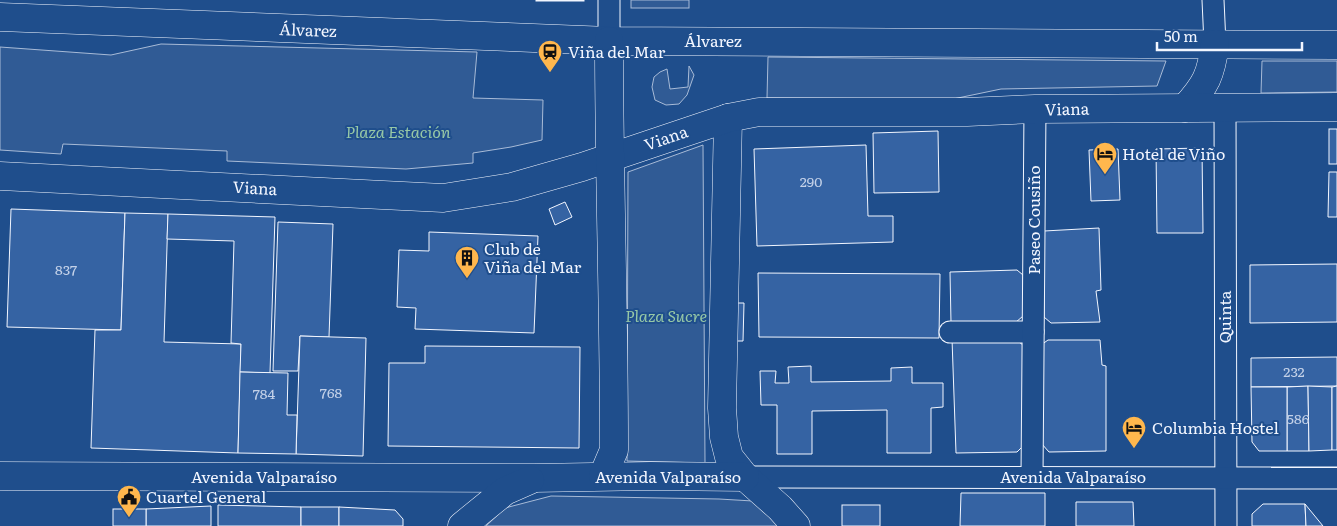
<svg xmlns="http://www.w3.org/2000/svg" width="1337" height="526" font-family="Literata,serif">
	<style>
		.green { fill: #305b95; stroke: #a8bbd7 }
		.building { fill: #3563a3; stroke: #f2f6ff }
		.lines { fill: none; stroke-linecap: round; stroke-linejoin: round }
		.minor-casing { stroke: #f2f6ff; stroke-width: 23 }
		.major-casing { stroke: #f2f6ff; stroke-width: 29 }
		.minor { stroke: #1f4e8c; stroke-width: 21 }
		.major { stroke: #1f4e8c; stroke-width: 28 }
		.labels { text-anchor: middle; stroke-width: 4; stroke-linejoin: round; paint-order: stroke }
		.number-label { font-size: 14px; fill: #c3d1e8 }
		.street-label { font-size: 16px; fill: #f2f6ff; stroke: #1f4e8c }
		.poi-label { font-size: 16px; fill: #f2f6ff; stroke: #1f4e8c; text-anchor: start }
		.park-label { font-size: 16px; font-style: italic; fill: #97c8a6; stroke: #1f4e8c }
	</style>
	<rect width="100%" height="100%" fill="#1f4e8c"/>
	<g class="green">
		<rect x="631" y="0" width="58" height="8"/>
		<polygon points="161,44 477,52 473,98 543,100 542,140 511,147 473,153 473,163 406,169 227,161 227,151 63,144 61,154 0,150 0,47 111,55"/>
		<polygon points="768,57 1166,61 1157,86 1001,89 953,99 767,98"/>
		<polygon points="1262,61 1337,61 1337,92 1261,93"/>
		<polygon points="689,66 694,75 687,95 679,104 666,105 655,100 652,87 654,77 660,72 667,69 670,89 688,87"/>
		<polygon points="703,145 705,463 627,461 628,172"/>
		<polygon points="551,496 719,499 753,501 782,526 486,526 505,508"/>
	</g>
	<g class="building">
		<rect x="536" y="0" width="48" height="1"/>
		<rect x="1329" y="129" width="8" height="35"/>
		<polygon points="938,131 939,192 874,193 873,133"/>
		<polygon points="866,145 868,216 893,216 893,242 757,246 754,149"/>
		<polygon points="1202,148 1203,233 1157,233 1156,149"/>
		<polygon points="1118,149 1120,200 1091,201 1089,150"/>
		<polygon points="1329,172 1337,172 1337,217 1328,217"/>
		<polygon points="565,202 572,217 555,225 549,209"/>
		<polygon points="11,209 125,213 121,330 7,327"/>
		<polygon points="125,213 168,214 164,342 241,344 238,453 91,448 95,330 121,330"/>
		<polygon points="168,214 275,217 270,373 240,372 241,344 231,343 234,241 167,239"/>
		<polygon points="278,222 333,224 329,337 300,336 298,371 273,371"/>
		<polygon points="1099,228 1101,290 1096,291 1100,322 1051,323 1044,317 1044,231"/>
		<polygon points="429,232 538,236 534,333 415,329 416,308 397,307 399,250 429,251"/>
		<polygon points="1337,264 1337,322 1250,323 1250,265"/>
		<polygon points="1017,270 1023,275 1023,316 1015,323 951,323 950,272"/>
		<polygon points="758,273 940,274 939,338 759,337"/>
		<polygon points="735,303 744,303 743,341 734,341"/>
		<polygon points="300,336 366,338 363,456 296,454"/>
		<polygon points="952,339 1015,339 1023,345 1026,443 1017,452 956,453"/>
		<polygon points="1048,340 1100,340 1102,365 1106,366 1106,451 1049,452 1041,443 1041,345"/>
		<polygon points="425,346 580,347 579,448 388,446 389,363 425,363"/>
		<polygon points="1337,357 1337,386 1251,387 1251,358"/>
		<polygon points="811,366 811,382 891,381 891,368 912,367 912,383 943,383 943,407 931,408 931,453 887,453 887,410 812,411 812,454 777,454 777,405 761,405 760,371 776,371 775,383 789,383 788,367"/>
		<polygon points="240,372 288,373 287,415 297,415 296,454 238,453"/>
		<polygon points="1308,386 1309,451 1287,451 1287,387"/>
		<polygon points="1308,386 1332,387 1332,450 1309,451"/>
		<polygon points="1337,386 1337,450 1332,450 1332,387"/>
		<polygon points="1251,387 1287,387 1287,451 1259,451 1252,442"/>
		<polygon points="961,493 1045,493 1045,526 960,526"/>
		<polygon points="1076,502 1133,502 1134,526 1076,526"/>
		<polygon points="1263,504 1305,504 1306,526 1252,526 1252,514"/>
		<polygon points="1305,504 1323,526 1306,526"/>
		<polygon points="218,505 301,507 301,526 218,526"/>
		<rect x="842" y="505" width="38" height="21"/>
		<polygon points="211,506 211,526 146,526 146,509"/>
		<rect x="301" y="507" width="38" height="19"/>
		<polygon points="339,507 395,510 403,519 403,526 339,526"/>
		<rect x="113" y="509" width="33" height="17"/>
	</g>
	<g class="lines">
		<defs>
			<g id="minor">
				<polyline points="1213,0 1215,44"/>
				<polyline points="609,41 609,0"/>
				<polyline points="1225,107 1226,526"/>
				<polyline points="950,332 1033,332"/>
				<polyline points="745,477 1337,478"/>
				<polyline points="1032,477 1035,109"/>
			</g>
			<g id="major">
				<polyline points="0,17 609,41 1337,45"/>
				<path d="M 1185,108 C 1206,85 1211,75 1215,44"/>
				<polyline points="728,118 722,408 724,437 729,457 745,477 780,508 796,526"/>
				<polyline points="0,176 443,198 512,187 582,167 728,118 759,112 967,112 1035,109 1337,107"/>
				<polyline points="0,476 534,478 651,476 745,477"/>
				<path d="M 603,476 L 614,450 L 614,444 C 614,310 609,175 609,41"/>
				<polyline points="462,526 505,491 530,480"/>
			</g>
		</defs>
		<use href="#minor" class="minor-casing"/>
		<use href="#major" class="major-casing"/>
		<use href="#minor" class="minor"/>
		<use href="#major" class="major"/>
	</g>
	<defs>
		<symbol id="station-pin" viewBox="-11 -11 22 30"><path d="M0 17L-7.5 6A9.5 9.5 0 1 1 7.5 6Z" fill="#ffb74d" stroke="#1f4e8c"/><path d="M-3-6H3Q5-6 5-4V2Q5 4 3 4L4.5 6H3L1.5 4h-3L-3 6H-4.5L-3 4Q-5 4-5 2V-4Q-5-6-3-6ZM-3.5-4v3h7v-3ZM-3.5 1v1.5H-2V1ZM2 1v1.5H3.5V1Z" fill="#111"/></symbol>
		<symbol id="hotel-pin" viewBox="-11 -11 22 30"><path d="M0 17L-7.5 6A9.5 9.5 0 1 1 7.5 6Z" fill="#ffb74d" stroke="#1f4e8c"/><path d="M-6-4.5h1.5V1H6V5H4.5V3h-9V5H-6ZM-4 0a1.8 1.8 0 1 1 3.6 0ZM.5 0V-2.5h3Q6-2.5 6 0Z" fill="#111"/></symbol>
		<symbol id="building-pin" viewBox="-11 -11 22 30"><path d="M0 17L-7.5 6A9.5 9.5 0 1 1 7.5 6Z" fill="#ffb74d" stroke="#1f4e8c"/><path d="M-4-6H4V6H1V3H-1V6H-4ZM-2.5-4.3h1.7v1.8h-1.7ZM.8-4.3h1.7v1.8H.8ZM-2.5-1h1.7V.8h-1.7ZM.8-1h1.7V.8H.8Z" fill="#111"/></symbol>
		<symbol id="civic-pin" viewBox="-11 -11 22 30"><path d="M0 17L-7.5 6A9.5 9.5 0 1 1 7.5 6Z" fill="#ffb74d" stroke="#1f4e8c"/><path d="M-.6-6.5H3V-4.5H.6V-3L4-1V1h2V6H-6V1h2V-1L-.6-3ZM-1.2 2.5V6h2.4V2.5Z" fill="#111"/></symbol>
	</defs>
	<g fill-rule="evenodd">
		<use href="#station-pin" x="536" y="38" width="28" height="38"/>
		<use href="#hotel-pin" x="1091" y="140" width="28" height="38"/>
		<use href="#building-pin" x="453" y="244" width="28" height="38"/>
		<use href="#hotel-pin" x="1120" y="414" width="28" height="38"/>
		<use href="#civic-pin" x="115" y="483" width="28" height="38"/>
	</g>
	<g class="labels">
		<g class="number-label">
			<text x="811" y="187">290</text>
			<text x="66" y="275">837</text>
			<text x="1294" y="377">232</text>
			<text x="331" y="398">768</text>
			<text x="264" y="399">784</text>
			<text x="1298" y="424">586</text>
		</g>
		<g class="street-label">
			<text transform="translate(308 30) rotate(2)" y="6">Álvarez</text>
			<text x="713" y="47">Álvarez</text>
			<text transform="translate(1067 109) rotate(-1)" y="6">Viana</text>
			<text transform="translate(666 138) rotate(-19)" y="6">Viana</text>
			<text transform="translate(255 188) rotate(3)" y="6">Viana</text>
			<text transform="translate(1034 220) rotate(-90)" y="6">Paseo Cousiño</text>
			<text transform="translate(1225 317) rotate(-90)" y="6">Quinta</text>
			<text x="264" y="483">Avenida Valparaíso</text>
			<text x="668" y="483">Avenida Valparaíso</text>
			<text x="1073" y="483">Avenida Valparaíso</text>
		</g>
		<g class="poi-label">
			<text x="568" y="58">Viña del Mar</text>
			<text x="1122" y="160">Hotel de Viño</text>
			<text x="484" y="255">Club de<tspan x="484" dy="18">Viña del Mar</tspan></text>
			<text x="1152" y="434">Columbia Hostel</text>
			<text x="146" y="503">Cuartel General</text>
		</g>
		<g class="park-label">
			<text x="398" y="138">Plaza Estación</text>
			<text x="666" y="322">Plaza Sucre</text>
		</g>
	</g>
	<path d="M1157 42v8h145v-8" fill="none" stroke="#f2f6ff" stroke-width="2.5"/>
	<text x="1164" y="42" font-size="15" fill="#f2f6ff" stroke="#1f4e8c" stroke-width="4" paint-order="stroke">50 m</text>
</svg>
